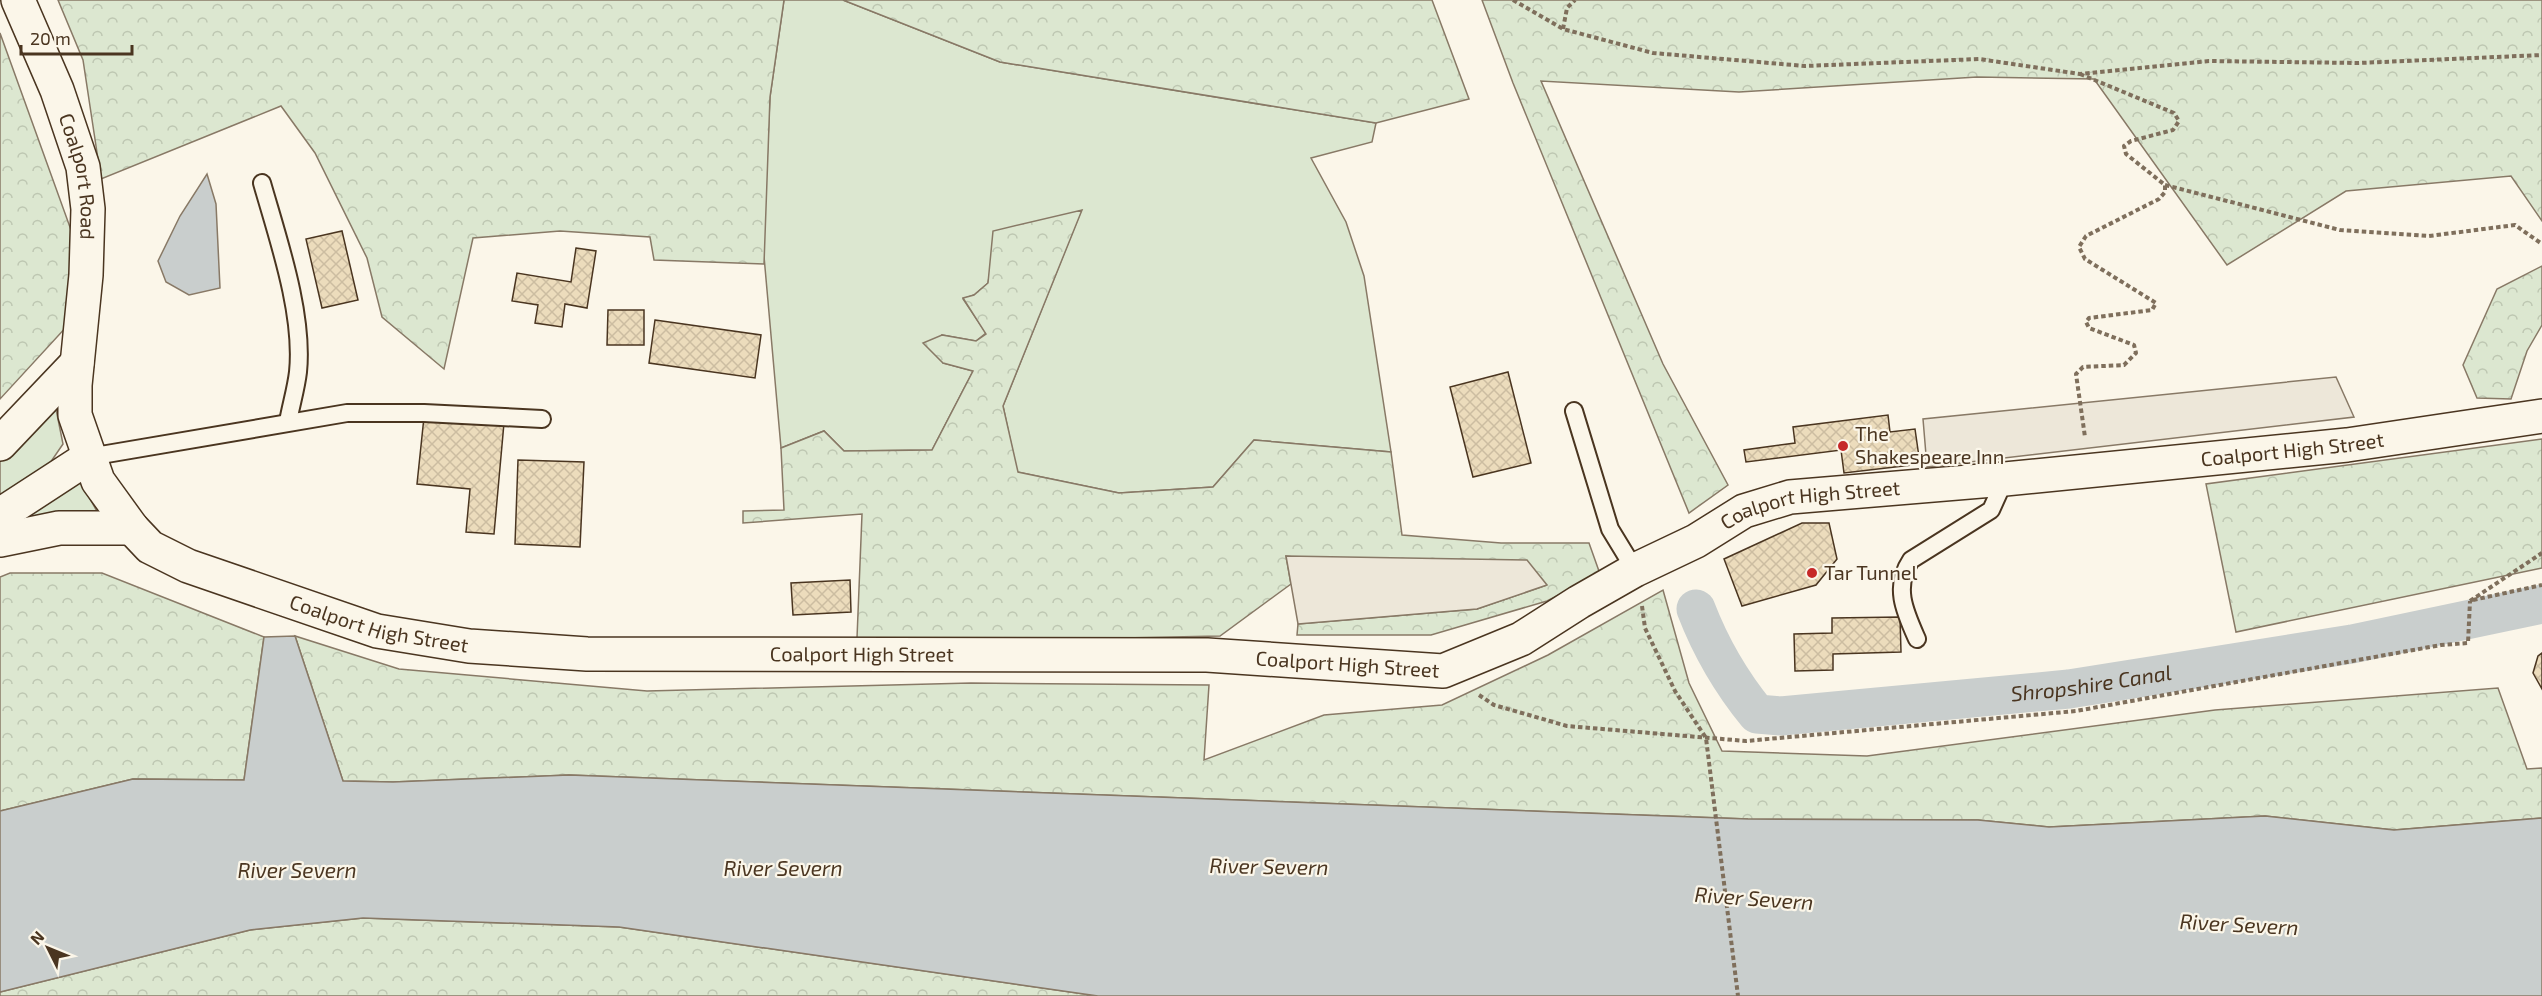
<svg xmlns="http://www.w3.org/2000/svg" width="2542" height="996" font-family="'Exo 2',sans-serif">
	<style>
		.grass { fill: #dce7d0; stroke: #887966; stroke-width: 1.5 }
		.forest { fill: url(#forest-crowns); stroke: #887966; stroke-width: 1.5 }
		.parking { fill: #ede7d9; stroke: #887966; stroke-width: 1.5 }
		.water { fill: #c9cecd; stroke: #887966; stroke-width: 1.5 }
		.lines { fill: none; stroke-linecap: round; stroke-linejoin: round }
		.canal { stroke: #c9cecd; stroke-width: 39 }
		.building { fill: url(#building-cross-hatch); stroke: #4a3520; stroke-width: 1.5 }
		.service-casing { stroke: #4a3520; stroke-width: 20 }
		.tertiary-casing { stroke: #4a3520; stroke-width: 36 }
		.path { stroke: #7f6f5c; stroke-width: 4; stroke-dasharray: 4.5 3; stroke-linecap: butt }
		.service { stroke: #fbf6e9; stroke-width: 16 }
		.tertiary { stroke: #fbf6e9; stroke-width: 33 }
		.poi-dot { fill: #c62828; stroke: #fbf6e9; stroke-width: 2 }
		.labels { text-anchor: middle; stroke-width: 4.5; stroke-linejoin: round; paint-order: stroke }
		.street-label { font-size: 20px; fill: #4a3520; stroke: #fbf6e9 }
		.poi-label { font-size: 20px; fill: #4a3520; stroke: #fbf6e9; text-anchor: start }
		.water-label { font-size: 21px; font-style: italic; fill: #4a3520; stroke: #fbf6e9 }
	</style>
	<defs>
		<pattern id="forest-crowns" width="20" height="18" patternUnits="userSpaceOnUse" patternTransform="scale(1.5)"><rect width="20" height="18" fill="#dce7d0"/><path d="M2 6a3 3 0 1 1 6 0M12 15a3 3 0 1 1 6 0" fill="none" stroke="#bec7b2"/></pattern>
		<pattern id="building-cross-hatch" width="8" height="8" patternUnits="userSpaceOnUse" patternTransform="scale(1.5)"><rect width="8" height="8" fill="#ecdcbc"/><path d="M0 0l8 8M0 8l8-8" fill="none" stroke="#ccbda1"/></pattern>
	</defs>
	<rect width="100%" height="100%" fill="#fbf6e9"/>
	<g class="grass">
		<polygon points="784,0 843,0 1000,62 1376,123 1372,142 1311,158 1346,222 1364,276 1391,452 1254,440 1213,487 1119,493 1017,472 1003,406 1081,211 991,266 988,283 974,295 963,299 986,333 976,341 942,335 943,363 973,371 932,450 844,451 824,431 781,448 763,245 770,97"/>
		<polygon points="56,409 63,444 50,463 0,504 0,459"/>
		<polygon points="78,477 99,515 17,521"/>
	</g>
	<g class="forest">
		<polygon points="58,0 784,0 770,97 764,264 654,260 650,237 560,231 473,238 444,369 382,317 367,258 315,153 281,106 101,179 83,60"/>
		<polygon points="843,0 1432,0 1469,99 1376,123 1000,62"/>
		<polygon points="1482,0 2542,0 2542,221 2511,176 2346,191 2227,265 2094,79 1977,77 1739,92 1541,81 1663,364 1728,485 1689,513 1513,83"/>
		<polygon points="0,33 75,241 69,324 0,399"/>
		<polygon points="1082,210 1003,406 1018,472 1119,493 1213,487 1254,440 1391,452 1402,535 1501,543 1589,543 1600,574 1547,601 1431,635 1297,635 1298,624 1477,609 1547,585 1286,556 1291,584 1220,636 1074,639 857,638 862,514 743,523 743,511 784,510 781,448 824,431 844,451 932,450 973,371 943,363 923,343 942,335 976,341 986,334 963,298 974,295 988,283 993,231"/>
		<polygon points="2542,266 2542,325 2527,351 2511,399 2477,398 2463,365 2497,289"/>
		<polygon points="2542,439 2542,568 2236,632 2206,484"/>
		<polygon points="10,573 102,573 264,637 244,780 133,779 0,811 0,577"/>
		<polygon points="1663,590 1689,683 1722,751 1867,756 2215,710 2498,688 2527,769 2542,768 2542,818 2394,830 2265,816 2049,827 1978,820 1748,819 569,775 393,782 343,781 295,636 399,669 647,691 971,683 1209,685 1204,760 1324,715 1442,705 1548,655"/>
		<polygon points="363,918 619,927 1098,996 0,996 0,992 250,930"/>
	</g>
	<g class="parking">
		<polygon points="2336,377 2354,417 1927,467 1923,419"/>
		<polygon points="1286,556 1527,560 1547,585 1477,609 1298,624"/>
	</g>
	<g class="water">
		<polygon points="207,174 216,204 220,288 189,295 166,282 158,261 180,216"/>
		<polygon points="295,636 343,781 393,782 569,775 1748,819 1978,820 2049,827 2265,816 2394,830 2542,818 2542,996 1098,996 619,927 363,918 250,930 0,992 0,811 133,779 244,780 264,637"/>
	</g>
	<g class="lines">
		<path class="canal" id="s1" d="M 1696,609 C 1711,648 1730,681 1757,714 L 1781,716 L 2069,689 L 2352,644 L 2542,604"/>
	</g>
	<g class="building">
		<polygon points="342,231 358,300 322,308 306,239"/>
		<polygon points="576,248 596,251 587,308 565,304 562,327 535,323 538,305 512,301 517,273 571,282"/>
		<polygon points="608,310 644,310 644,345 607,345"/>
		<polygon points="655,320 761,335 755,378 649,363"/>
		<polygon points="1508,372 1531,463 1473,477 1450,387"/>
		<polygon points="1888,415 1890,432 1915,429 1920,464 1844,473 1841,450 1746,462 1744,450 1795,443 1793,427"/>
		<polygon points="424,417 504,423 494,534 466,532 470,489 417,484"/>
		<polygon points="518,460 584,462 580,547 515,544"/>
		<polygon points="1802,523 1829,523 1837,559 1816,585 1742,606 1724,559"/>
		<polygon points="850,580 851,612 793,615 791,583"/>
		<polygon points="1900,617 1901,652 1833,654 1833,670 1795,671 1794,634 1832,633 1832,618"/>
		<polygon points="2542,653 2542,689 2533,673 2538,656"/>
	</g>
	<g class="lines">
		<defs>
			<g id="service">
				<path d="M 262,183 C 278,239 304,314 298,372 C 296,389 291,405 288,422"/>
				<polyline points="1574,411 1610,529 1635,570"/>
				<polyline points="89,457 347,413 424,413 542,419"/>
				<path d="M 1917,639 C 1905,612 1893,587 1911,560 L 1991,510 L 2005,479"/>
			</g>
			<g id="tertiary">
				<path id="s2" d="M 18,0 L 57,90 L 83,167 L 88,209 L 86,275 L 75,385 L 75,415 L 98,481 L 132,528 L 150,547 L 188,566 L 377,631 L 469,646 L 587,654 L 1207,655 L 1443,671 L 1521,639 L 1579,602 L 1635,570 L 1696,541 L 1744,511 L 1790,497 L 2005,479 L 2347,445 L 2542,416"/>
				<polyline points="0,444 77,363"/>
				<polyline points="0,515 89,457"/>
				<polyline points="0,540 59,528 132,528"/>
			</g>
		</defs>
		<use href="#service" class="service-casing"/>
		<use href="#tertiary" class="tertiary-casing"/>
		<g class="path">
			<polyline points="1513,0 1563,29 1653,53 1805,66 1979,59 2080,74 2209,61 2359,63 2542,55"/>
			<polyline points="1563,29 1567,8 1575,0"/>
			<polyline points="2080,74 2174,113 2179,121 2173,130 2131,141 2124,146 2126,154 2165,185 2165,192 2159,199 2086,236 2079,247 2085,259 2156,303 2152,310 2089,318 2086,322 2089,328 2134,345 2136,353 2124,365 2083,367 2076,374 2085,437"/>
			<polyline points="2165,185 2340,230 2429,236 2515,225 2542,244"/>
			<polyline points="2473,600 2542,585"/>
			<polyline points="2470,601 2542,553"/>
			<polyline points="1642,606 1645,628 1675,691 1706,738 1738,996"/>
			<polyline points="1479,695 1494,705 1567,726 1746,741 2076,711 2441,645 2468,643 2470,601"/>
		</g>
		<use href="#service" class="service"/>
		<use href="#tertiary" class="tertiary"/>
	</g>
	<g class="poi-dot">
		<circle cx="1843" cy="446" r="6"/>
		<circle cx="1812" cy="573" r="6"/>
	</g>
	<g class="labels">
		<g class="street-label">
			<text dy="7" stroke="none"><textPath href="#s2" startOffset="188">Coalport Road</textPath></text>
			<text dy="7" stroke="none"><textPath href="#s2" startOffset="2787">Coalport High Street</textPath></text>
			<text dy="7" stroke="none"><textPath href="#s2" startOffset="2301">Coalport High Street</textPath></text>
			<text dy="7" stroke="none"><textPath href="#s2" startOffset="825">Coalport High Street</textPath></text>
			<text dy="7" stroke="none"><textPath href="#s2" startOffset="1311">Coalport High Street</textPath></text>
			<text dy="7" stroke="none"><textPath href="#s2" startOffset="1797">Coalport High Street</textPath></text>
		</g>
		<g class="poi-label">
			<text x="1855" y="441">The<tspan x="1855" dy="23">Shakespeare Inn</tspan></text>
			<text x="1824" y="580">Tar Tunnel</text>
		</g>
		<g class="water-label">
			<text dy="7" stroke="none"><textPath href="#s1" startOffset="458">Shropshire Canal</textPath></text>
			<text transform="translate(1269 867) rotate(1)" y="7">River Severn</text>
			<text x="783" y="876">River Severn</text>
			<text x="297" y="878">River Severn</text>
			<text transform="translate(1754 899) rotate(4)" y="7">River Severn</text>
			<text transform="translate(2239 925) rotate(3)" y="7">River Severn</text>
		</g>
	</g>
	<g transform="translate(48 948) rotate(313)" stroke="#fbf6e9" stroke-width="4.5" paint-order="stroke">
	<path d="M0-4.5L10 22L0 15L-10 22Z" fill="#4a3520"/>
	<text y="-9" font-size="16" font-weight="bold" text-anchor="middle" fill="#4a3520">N</text>
	</g>
	<path d="M21 45v9h111v-9" fill="none" stroke="#4a3520" stroke-width="3"/>
	<text x="30" y="45" font-size="18" fill="#4a3520" stroke="#fbf6e9" stroke-width="4.5" paint-order="stroke">20 m</text>
</svg>
